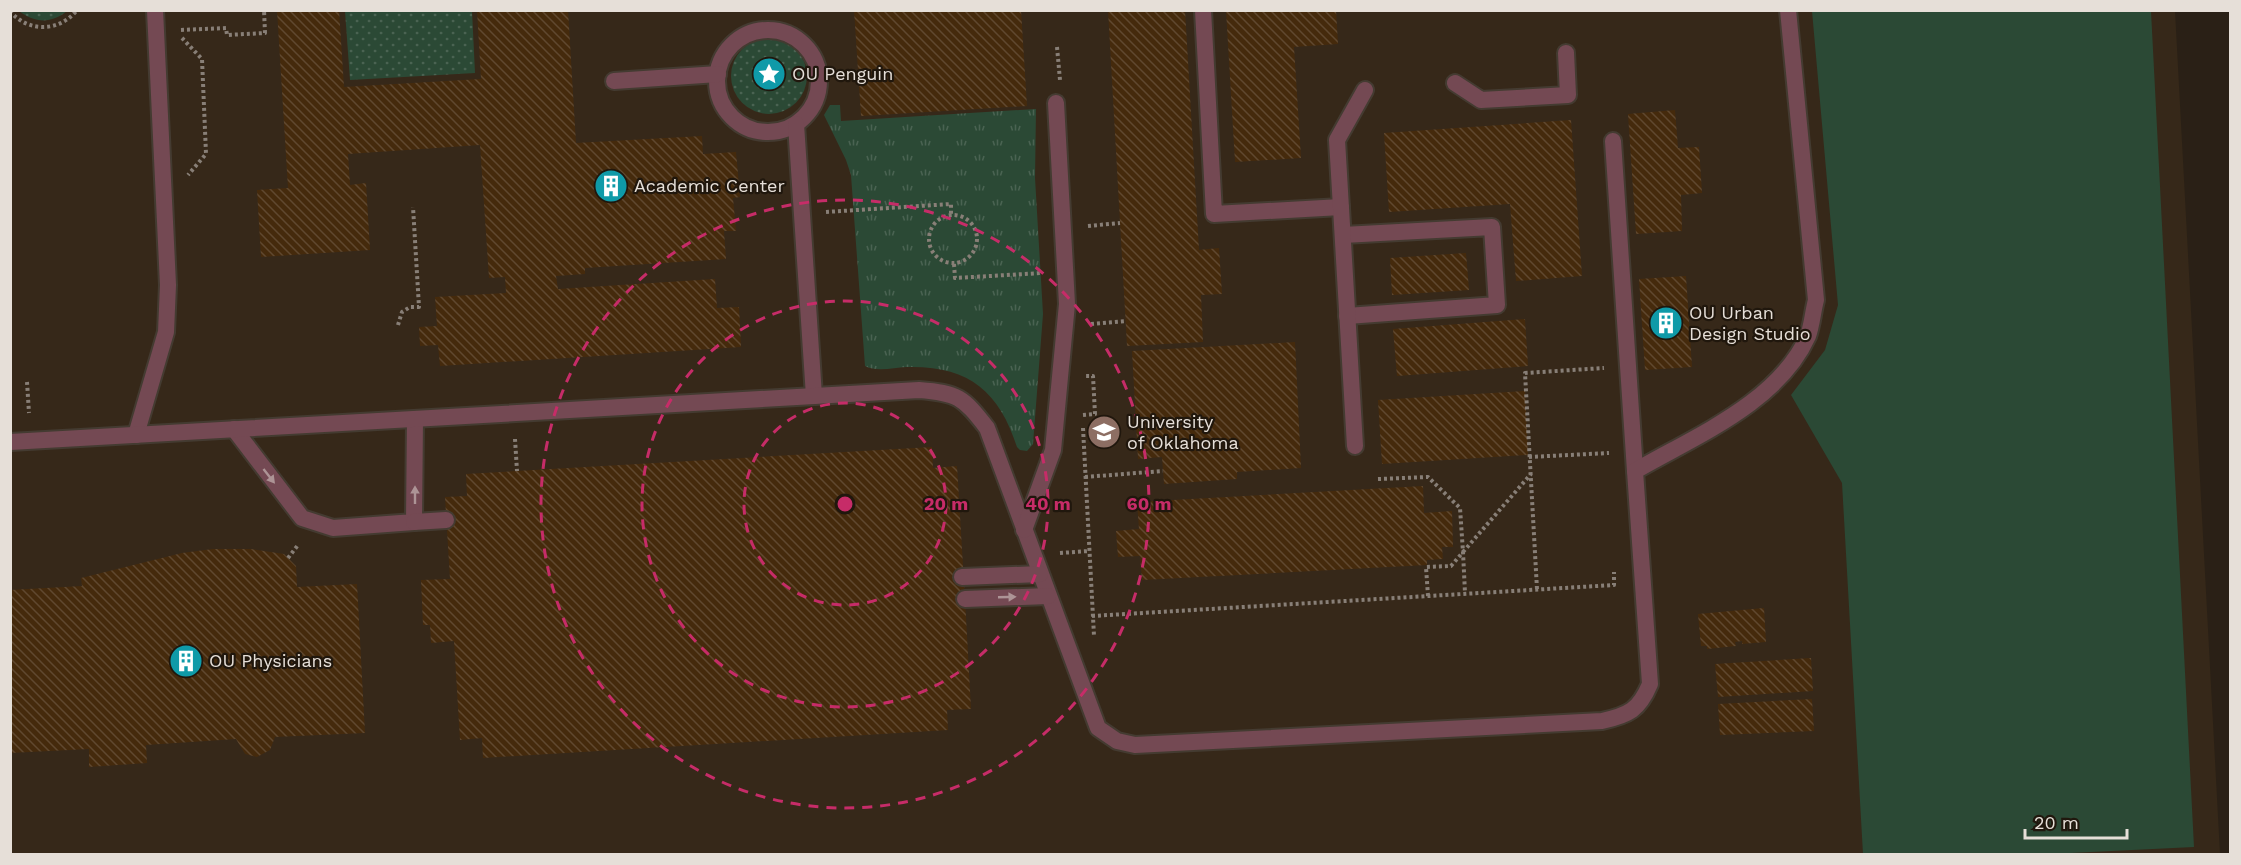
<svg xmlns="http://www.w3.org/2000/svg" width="2241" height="865" font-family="'Work Sans',sans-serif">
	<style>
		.built { fill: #362819 }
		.grass { fill: url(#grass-dots) }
		.park { fill: url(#park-tufts) }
		.pitch { fill: #2b4935 }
		.building { fill: url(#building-back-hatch) }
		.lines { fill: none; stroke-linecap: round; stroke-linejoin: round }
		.service-casing { stroke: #443b31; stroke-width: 20 }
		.path { stroke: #887f77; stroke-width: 4; stroke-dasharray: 3 3; stroke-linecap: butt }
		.service { stroke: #744953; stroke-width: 16 }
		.oneway { fill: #ad9496 }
		.ring { fill: none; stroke: #c62c68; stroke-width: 3; stroke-dasharray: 10 8 }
		.labels { text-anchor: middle; stroke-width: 4.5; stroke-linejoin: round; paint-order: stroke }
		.poi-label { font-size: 18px; fill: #e6dfd8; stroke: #20170d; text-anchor: start }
		.centre { fill: #c62c68; stroke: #20170d; stroke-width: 3 }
		.ring-label { font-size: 18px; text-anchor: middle; font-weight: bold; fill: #c62c68; stroke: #20170d; stroke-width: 4.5; stroke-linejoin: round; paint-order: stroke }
	</style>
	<defs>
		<pattern id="grass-dots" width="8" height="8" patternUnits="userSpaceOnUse" patternTransform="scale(1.5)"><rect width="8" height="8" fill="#2b4935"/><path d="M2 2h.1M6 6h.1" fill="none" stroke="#4a6352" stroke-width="1.8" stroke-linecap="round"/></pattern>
		<pattern id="park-tufts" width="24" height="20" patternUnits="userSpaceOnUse" patternTransform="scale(1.5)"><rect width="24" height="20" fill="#2b4935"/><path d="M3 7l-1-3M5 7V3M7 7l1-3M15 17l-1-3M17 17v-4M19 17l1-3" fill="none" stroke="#4a6352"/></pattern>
		<pattern id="building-back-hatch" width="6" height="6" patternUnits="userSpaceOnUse" patternTransform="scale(1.5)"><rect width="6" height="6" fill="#452a0c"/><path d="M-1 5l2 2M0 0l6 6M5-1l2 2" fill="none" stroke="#60482f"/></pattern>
	</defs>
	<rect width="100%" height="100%" fill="#2a2016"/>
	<polygon class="built" points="10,11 2175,11 2220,854 11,854"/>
	<g class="grass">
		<path d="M 19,11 L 18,11 L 67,11 C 51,24 35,23 19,11 Z"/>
		<polygon points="345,11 472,11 475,73 350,80"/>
		<circle cx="769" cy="76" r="38"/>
	</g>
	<path class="park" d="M 830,105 L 840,105 L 841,121 L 1036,109 L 1035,178 L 1043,314 L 1033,444 L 1027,451 L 1020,450 L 1017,447 C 999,390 967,365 906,367 C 894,368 875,372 865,366 L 851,175 L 846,160 L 824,115 Z"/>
	<polygon class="pitch" points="1812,11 2151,11 2194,847 2050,854 1863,854 1842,483 1791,395 1825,350 1838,305"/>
	<g class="building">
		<polygon points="277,10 339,10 344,87 481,79 477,10 568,10 576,143 702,136 703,154 736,152 740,197 733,198 736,231 724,231 726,259 585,268 585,274 556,276 558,289 715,279 717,308 739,307 741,347 440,366 438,345 420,346 419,327 437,326 435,297 506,293 505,277 489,278 480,145 348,154 350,185 366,183 370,250 261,257 257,190 288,188"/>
		<polygon points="854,10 1021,10 1027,106 861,116"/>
		<polygon points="1108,10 1185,10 1199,250 1219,248 1222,294 1201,295 1203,342 1127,346"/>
		<polygon points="1226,10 1336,10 1338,44 1294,47 1301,158 1235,162"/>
		<polygon points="1675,110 1678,148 1699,147 1702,193 1681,195 1682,231 1636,234 1628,114"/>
		<polygon points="1571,120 1582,276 1516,281 1510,204 1389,212 1384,133"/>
		<polygon points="1466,253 1469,290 1392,295 1390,258"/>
		<polygon points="1686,276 1692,367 1645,370 1639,279"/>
		<polygon points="1525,319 1528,366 1397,376 1393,329"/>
		<polygon points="1295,342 1301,468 1237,472 1237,479 1164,484 1162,457 1138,459 1132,351"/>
		<polygon points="1525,391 1528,455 1382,464 1378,400"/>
		<polygon points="932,447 933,468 957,466 965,599 971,709 947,710 948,730 483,758 482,738 460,740 454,641 431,643 430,625 423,625 421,580 450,579 445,497 467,496 466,474"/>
		<polygon points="1423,486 1424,513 1452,511 1453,547 1442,547 1443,559 1427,560 1427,565 1142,580 1140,556 1118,557 1116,531 1139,529 1137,502"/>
		<polygon points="213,549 251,549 284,554 296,566 297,587 357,584 365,733 275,737 270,750 257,757 245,754 236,739 146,745 147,763 89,767 89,749 10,753 10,590 82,586 81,578 182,553"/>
		<polygon points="1764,608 1766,642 1742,644 1742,641 1735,642 1736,646 1707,649 1707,646 1701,646 1698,614"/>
		<polygon points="1811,658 1813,691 1718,697 1715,664"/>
		<polygon points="1812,699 1814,731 1720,735 1718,704"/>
	</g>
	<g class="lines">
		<defs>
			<g id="service">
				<polyline points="1203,10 1214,214 1341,207"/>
				<circle cx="768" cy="81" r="51"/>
				<polyline points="614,81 718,74"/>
				<polyline points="1455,83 1481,100 1568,95 1566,53"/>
				<polyline points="796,124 814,396"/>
				<polyline points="1613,141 1635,471"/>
				<polyline points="1343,235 1492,227 1497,305 1347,316"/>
				<polyline points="234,429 302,518 333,528 414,522 415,419"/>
				<polyline points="136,435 166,332 168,285 155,10"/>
				<path d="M 10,442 L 919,390 C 958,393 963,397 987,428 L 1098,728 L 1117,741 L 1135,745 L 1602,721 C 1629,715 1639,710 1650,684 L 1635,471 C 1695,436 1778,403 1808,336 C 1812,325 1813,311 1816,300 L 1788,10"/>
				<polyline points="1355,446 1337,140 1365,90"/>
				<polyline points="414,522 446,520"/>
				<polyline points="1024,530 1053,450 1067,304 1056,103"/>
				<polyline points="962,577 1040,574"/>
				<polyline points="965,599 1048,596"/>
			</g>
		</defs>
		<use href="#service" class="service-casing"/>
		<g class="path">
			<path d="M 10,11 C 28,33 60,32 77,10"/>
			<polyline points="181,30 226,28 227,35 265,33 264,10"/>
			<polyline points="182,38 202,59 206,154 188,175"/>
			<polyline points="1057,47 1060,80"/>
			<polyline points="826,212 951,204 951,215"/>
			<circle cx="953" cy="239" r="24"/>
			<polyline points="1088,226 1120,223"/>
			<polyline points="954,264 955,278 1042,273"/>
			<polyline points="1091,324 1126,321"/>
			<polyline points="398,325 402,312 410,307 419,307 413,207"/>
			<polyline points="27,382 29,413"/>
			<polyline points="1083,415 1095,414 1093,376 1084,376"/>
			<polyline points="1083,428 1094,636"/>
			<polyline points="515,439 517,471"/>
			<polyline points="1529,457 1609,453"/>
			<polyline points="1085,477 1163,471"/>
			<polyline points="1378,479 1428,477 1460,508 1463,552"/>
			<polyline points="1463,552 1531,474"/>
			<polyline points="1060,553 1089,551"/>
			<polyline points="288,558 298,545"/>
			<polyline points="1537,589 1525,373 1604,368"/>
			<polyline points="1428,596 1426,567 1451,566 1463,552 1465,593"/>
			<polyline points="1092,616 1614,585 1614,572"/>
		</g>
		<use href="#service" class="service"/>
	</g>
	<defs><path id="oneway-solid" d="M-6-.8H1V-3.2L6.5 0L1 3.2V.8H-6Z" transform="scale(1.5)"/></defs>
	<g class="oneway">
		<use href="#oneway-solid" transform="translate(269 476) rotate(52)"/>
		<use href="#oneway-solid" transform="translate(415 495) rotate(-90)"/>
		<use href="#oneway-solid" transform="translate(1007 597) rotate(-2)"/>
	</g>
	<g class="ring">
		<circle cx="845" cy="504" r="101"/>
		<circle cx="845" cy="504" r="203"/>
		<circle cx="845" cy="504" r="304"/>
	</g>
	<defs>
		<symbol id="sight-disc" viewBox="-11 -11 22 22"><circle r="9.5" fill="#0f9aa8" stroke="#20170d"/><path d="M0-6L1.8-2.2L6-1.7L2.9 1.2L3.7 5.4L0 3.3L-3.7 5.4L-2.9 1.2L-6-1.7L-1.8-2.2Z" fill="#fff"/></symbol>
		<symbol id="building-disc" viewBox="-11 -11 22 22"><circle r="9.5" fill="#0f9aa8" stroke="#20170d"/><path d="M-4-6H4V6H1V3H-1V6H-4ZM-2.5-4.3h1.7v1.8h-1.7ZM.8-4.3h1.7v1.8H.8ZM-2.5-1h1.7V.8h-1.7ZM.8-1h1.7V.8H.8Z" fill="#fff"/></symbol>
		<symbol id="university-disc" viewBox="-11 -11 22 22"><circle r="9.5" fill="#8d6e63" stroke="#20170d"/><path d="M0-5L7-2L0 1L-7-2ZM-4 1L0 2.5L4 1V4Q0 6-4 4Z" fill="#fff"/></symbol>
	</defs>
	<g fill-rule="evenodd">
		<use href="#sight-disc" x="750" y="55" width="38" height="38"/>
		<use href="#building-disc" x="592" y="167" width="38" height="38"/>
		<use href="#building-disc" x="1647" y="304" width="38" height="38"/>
		<use href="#university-disc" x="1085" y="413" width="38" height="38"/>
		<use href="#building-disc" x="167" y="642" width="38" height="38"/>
	</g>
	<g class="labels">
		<g class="poi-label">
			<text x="792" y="80">OU Penguin</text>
			<text x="634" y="192">Academic Center</text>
			<text x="1689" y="319">OU Urban<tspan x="1689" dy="21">Design Studio</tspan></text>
			<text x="1127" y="428">University<tspan x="1127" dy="21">of Oklahoma</tspan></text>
			<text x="209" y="667">OU Physicians</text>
		</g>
	</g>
	<circle cx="845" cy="504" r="9" class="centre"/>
	<g class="ring-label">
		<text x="946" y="510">20 m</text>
		<text x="1048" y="510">40 m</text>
		<text x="1149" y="510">60 m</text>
	</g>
	<rect width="2241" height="865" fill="none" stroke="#e6dfd8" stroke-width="24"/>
	<path d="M2025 829v9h102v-9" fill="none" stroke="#e6dfd8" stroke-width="3"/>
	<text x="2034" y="829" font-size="18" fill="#e6dfd8" stroke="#20170d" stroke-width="4.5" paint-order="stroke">20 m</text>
</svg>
